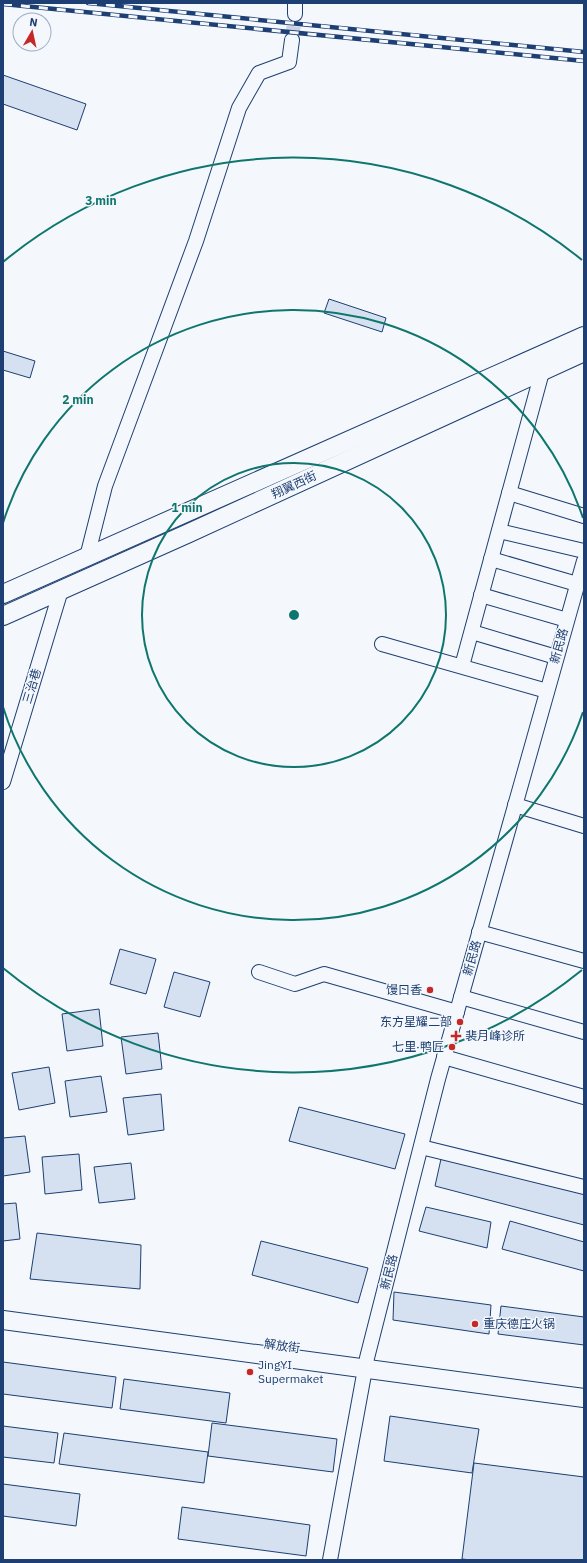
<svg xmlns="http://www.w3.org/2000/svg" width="587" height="1563" font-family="'IBM Plex Sans','Noto Sans SC',sans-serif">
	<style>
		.building { fill: #d5e0f0; stroke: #1d3f73 }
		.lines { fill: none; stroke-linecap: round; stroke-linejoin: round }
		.minor-tunnel { stroke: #c9d2e0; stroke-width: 14; stroke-dasharray: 14 7; stroke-linecap: butt }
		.minor-casing { stroke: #1d3f73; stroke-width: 16 }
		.major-casing { stroke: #1d3f73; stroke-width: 20 }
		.minor { stroke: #f4f7fb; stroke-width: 14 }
		.major { stroke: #f4f7fb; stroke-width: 18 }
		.rail-casing { stroke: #1d3f73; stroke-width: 4.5 }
		.rail { stroke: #f4f7fb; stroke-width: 3; stroke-dasharray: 9; stroke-linecap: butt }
		.ring { fill: none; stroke: #0f766e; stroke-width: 2 }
		.poi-dot { fill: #c62828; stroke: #f4f7fb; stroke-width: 1.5 }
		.labels { text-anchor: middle; stroke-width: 3; stroke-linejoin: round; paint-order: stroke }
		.street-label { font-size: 12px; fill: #1d3f73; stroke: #f4f7fb }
		.poi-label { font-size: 12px; fill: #1d3f73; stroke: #f4f7fb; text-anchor: end }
		.centre { fill: #0f766e; stroke: #f4f7fb; stroke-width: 2 }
		.ring-label { font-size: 12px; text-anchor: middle; font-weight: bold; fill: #0f766e; stroke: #f4f7fb; stroke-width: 3; stroke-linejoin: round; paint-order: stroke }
	</style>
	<rect width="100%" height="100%" fill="#f4f7fb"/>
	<g class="building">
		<polygon points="3,75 86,104 77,130 3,104"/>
		<polygon points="329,299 386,318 382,332 324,313"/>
		<polygon points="3,351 35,361 30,378 3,370"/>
		<polygon points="120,949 156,959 146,994 110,984"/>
		<polygon points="174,972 210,982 200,1017 164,1007"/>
		<polygon points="99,1009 103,1046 67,1051 62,1014"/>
		<polygon points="158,1033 162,1069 126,1074 121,1037"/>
		<polygon points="49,1067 55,1103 19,1110 12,1073"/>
		<polygon points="101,1076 107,1112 70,1117 65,1081"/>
		<polygon points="161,1094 164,1130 128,1135 123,1098"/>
		<polygon points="299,1107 405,1134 395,1169 289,1141"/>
		<polygon points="25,1136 30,1172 3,1176 3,1138"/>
		<polygon points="79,1154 82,1190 45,1194 42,1157"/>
		<polygon points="441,1159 584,1194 584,1225 435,1186"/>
		<polygon points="131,1163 135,1199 99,1203 94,1167"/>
		<polygon points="16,1203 20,1239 3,1241 3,1204"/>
		<polygon points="426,1207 491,1222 487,1248 419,1231"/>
		<polygon points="510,1221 584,1242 584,1271 502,1249"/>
		<polygon points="37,1233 141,1245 140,1289 30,1279"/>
		<polygon points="261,1241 368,1268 358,1303 252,1275"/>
		<polygon points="394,1292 491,1305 489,1334 393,1320"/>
		<polygon points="501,1306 584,1317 584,1345 498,1334"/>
		<polygon points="3,1362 116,1377 112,1408 3,1394"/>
		<polygon points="124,1379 230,1393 226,1423 120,1409"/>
		<polygon points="390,1416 479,1429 472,1473 384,1461"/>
		<polygon points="212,1423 337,1439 333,1472 208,1456"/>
		<polygon points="3,1426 58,1433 54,1463 3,1457"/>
		<polygon points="64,1433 208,1452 204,1483 59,1464"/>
		<polygon points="474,1463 584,1477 584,1560 471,1560 462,1559"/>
		<polygon points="3,1484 80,1494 76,1526 3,1516"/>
		<polygon points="182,1507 310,1525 306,1556 178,1539"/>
	</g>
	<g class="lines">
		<polyline class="minor-tunnel" points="292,40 295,14"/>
		<defs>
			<g id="minor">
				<polyline points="295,3 295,14"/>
				<polyline points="509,493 584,516"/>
				<polyline points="499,531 584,551"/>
				<polyline points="87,557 105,486 196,241 239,108 259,73 289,62 292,40"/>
				<polyline points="491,559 577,584"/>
				<polyline points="481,595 567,620"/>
				<polyline points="472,632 556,657"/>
				<polyline points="382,644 547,691"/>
				<polyline points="462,666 542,372"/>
				<polyline points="3,782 61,590"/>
				<polyline points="515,805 584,826"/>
				<polyline points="479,932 584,961"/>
				<polyline points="259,972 295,984 324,974 457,1012"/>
				<polyline points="461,997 584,1032"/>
				<polyline points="444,1057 584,1097"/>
				<polyline points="421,1147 584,1187"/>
				<polyline points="330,1560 367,1358 438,1079 584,561"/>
			</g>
			<g id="major">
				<polyline points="3,594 584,336"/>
				<polyline points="3,616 189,533 584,352"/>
				<polyline points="3,1320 584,1398"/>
			</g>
		</defs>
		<use href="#minor" class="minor-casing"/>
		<use href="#major" class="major-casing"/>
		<use href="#minor" class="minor"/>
		<use href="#major" class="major"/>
		<defs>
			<g id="rail">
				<polyline points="88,3 584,52"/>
				<polyline points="3,4 584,61"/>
			</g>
		</defs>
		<use href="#rail" class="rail-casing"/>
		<use href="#rail" class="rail"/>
	</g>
	<g class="ring">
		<circle cx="294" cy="615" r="152"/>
		<path d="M583 712A305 305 0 0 1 3 707M3 523A305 305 0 0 1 583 518"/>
		<path d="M582 970A457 457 0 0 1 3 968M3 262A457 457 0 0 1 582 260"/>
	</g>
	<g class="poi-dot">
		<circle cx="430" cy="990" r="4"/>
		<circle cx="460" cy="1022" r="4"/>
		<path d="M454 1030h4v4h4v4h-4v4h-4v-4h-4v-4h4z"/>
		<circle cx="452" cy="1047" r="4"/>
		<circle cx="475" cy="1324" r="4"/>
		<circle cx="250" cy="1372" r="4"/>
	</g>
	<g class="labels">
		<g class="street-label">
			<text transform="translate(294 485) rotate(-25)" y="4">翔翼西街</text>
			<text transform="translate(559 646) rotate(-74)" y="4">新民路</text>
			<text transform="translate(32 686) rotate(-73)" y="4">三治巷</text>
			<text transform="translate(472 958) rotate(-74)" y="4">新民路</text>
			<text transform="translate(389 1272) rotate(-76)" y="4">新民路</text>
			<text transform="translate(282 1346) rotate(8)" y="4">解放街</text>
		</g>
		<g class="poi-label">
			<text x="422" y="994">馒口香</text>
			<text x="452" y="1026">东方星耀二部</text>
			<text x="465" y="1040" text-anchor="start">裴月峰诊所</text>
			<text x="444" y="1051">七里·鸭匠</text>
			<text x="483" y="1328" text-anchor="start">重庆德庄火锅</text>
			<text x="258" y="1369" text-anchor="start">JingYI<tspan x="258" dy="14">Supermaket</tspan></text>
		</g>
	</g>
	<circle cx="294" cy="615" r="6" class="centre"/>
	<g class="ring-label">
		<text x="101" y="205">3 min</text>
		<text x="78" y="404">2 min</text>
		<text x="187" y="512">1 min</text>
	</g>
	<rect width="587" height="1563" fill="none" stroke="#1d3f73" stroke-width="8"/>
	<g transform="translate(32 32) rotate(9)"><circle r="19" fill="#f4f7fb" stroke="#9eadc5"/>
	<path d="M0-3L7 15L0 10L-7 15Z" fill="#c62828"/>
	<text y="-6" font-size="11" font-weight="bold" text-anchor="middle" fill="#1d3f73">N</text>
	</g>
</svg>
